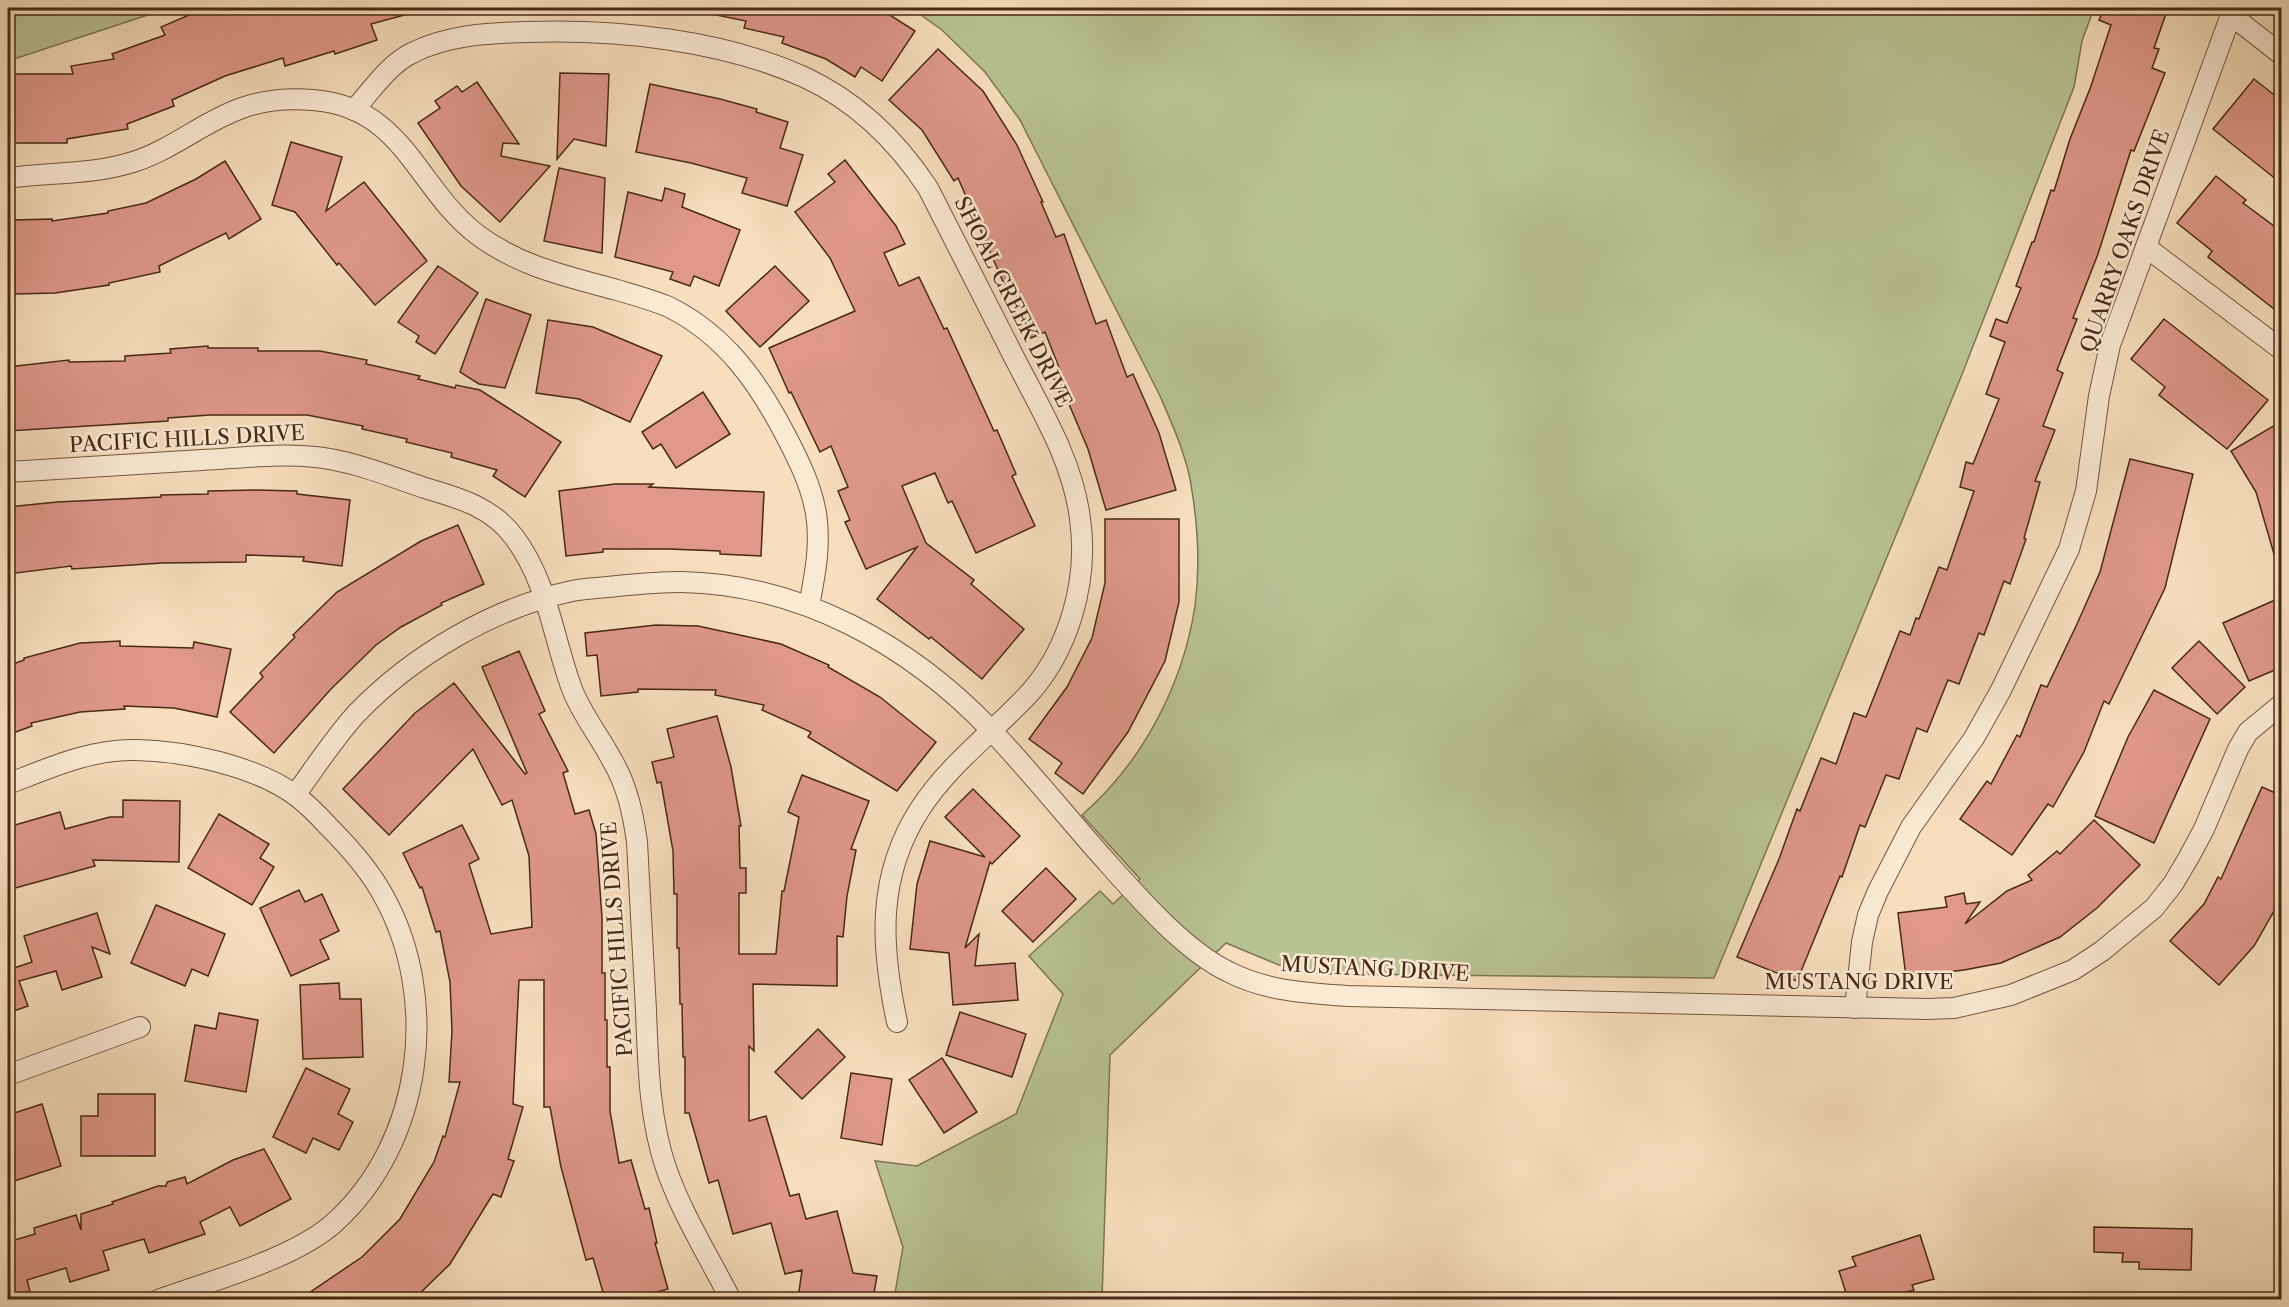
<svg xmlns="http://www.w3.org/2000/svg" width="2289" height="1307" font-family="'Libre Caslon Text',serif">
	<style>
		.green { fill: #b8c394; stroke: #807654; stroke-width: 1.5 }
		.building { fill: #df988a; stroke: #492915; stroke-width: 1.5 }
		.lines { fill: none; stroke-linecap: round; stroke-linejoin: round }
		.minor-casing { stroke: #74563f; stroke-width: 22 }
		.minor { stroke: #faead4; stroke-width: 20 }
		.labels { text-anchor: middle; stroke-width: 5; stroke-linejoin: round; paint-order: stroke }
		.street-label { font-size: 21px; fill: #492915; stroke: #faead4 }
	</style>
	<rect width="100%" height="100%" fill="#f7dfbd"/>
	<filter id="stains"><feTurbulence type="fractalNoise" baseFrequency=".00333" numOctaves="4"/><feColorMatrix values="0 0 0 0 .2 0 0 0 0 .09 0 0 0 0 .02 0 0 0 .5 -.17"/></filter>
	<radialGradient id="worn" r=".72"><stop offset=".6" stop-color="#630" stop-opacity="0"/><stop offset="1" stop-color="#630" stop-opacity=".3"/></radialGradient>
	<g class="green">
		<polygon points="8,8 169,8 8,61"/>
		<path d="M 911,8 L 2094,8 L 2082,41 L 2074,87 L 1961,377 L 1714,978 L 1328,974 L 1279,965 L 1226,943 L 1110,1055 L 1102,1299 L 894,1299 L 903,1247 L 875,1161 L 917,1166 L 1016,1114 L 1063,994 L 1029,956 L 1100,891 L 1113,904 L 1140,879 L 1082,815 C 1142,763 1183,685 1195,606 C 1200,568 1198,528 1192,491 C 1188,459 1173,426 1160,396 L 1020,120 L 985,72 L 942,30 Z"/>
	</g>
	<g class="building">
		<polygon points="205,8 411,8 412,13 371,24 377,40 335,54 334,51 285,66 283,58 225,76 172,100 174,106 127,124 128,129 67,139 67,143 8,143 8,74 73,74 71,66 114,59 112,54 165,35 161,27"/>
		<polygon points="717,8 879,8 915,31 882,81 861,67 855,77 826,59 782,43 784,37 744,28 746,21 716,15"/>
		<polygon points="2104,8 2168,8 2154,48 2159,49 2152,68 2165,73 2134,151 2131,150 2098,254 2073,318 2077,319 2057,370 2063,373 2043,426 2055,430 2035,481 2040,482 2024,538 2026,539 2010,584 2004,581 1984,635 1979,633 1959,684 1948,680 1927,732 1917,728 1899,779 1886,775 1865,827 1860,825 1842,877 1840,876 1797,981 1737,957 1779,859 1797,809 1800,811 1821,758 1836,764 1854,713 1866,717 1900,631 1910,635 1916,618 1919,619 1939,567 1947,570 1974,491 1960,487 1966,462 1973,464 1999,399 1986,394 2005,342 1990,336 1996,319 2007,323 2021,288 2016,286 2032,242 2034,242 2051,190 2054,191 2070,139 2091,86 2111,25 2099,20"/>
		<polygon points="938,49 983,91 1017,145 1043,202 1041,202 1056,237 1064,234 1096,324 1106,320 1127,377 1133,374 1159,433 1176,490 1106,510 1088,449 1063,390 1059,392 1052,373 1060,370 1045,332 1031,338 1011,281 1004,284 958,178 954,181 922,130 889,100"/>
		<polygon points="560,73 609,74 606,146 574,139 557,159"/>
		<polygon points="2254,79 2282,101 2282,184 2213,129"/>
		<polygon points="477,82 519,144 503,143 501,156 550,166 500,222 461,186 418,123 440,108 435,101 457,86 462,92"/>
		<polygon points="650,84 720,99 757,109 756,112 788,122 780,148 803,155 787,206 742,193 747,178 691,163 636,152"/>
		<polygon points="291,142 342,157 326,211 364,182 427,261 375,305 339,263 337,265 295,212 272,205"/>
		<polygon points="845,160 896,226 905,244 884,253 899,286 919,277 944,329 947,328 994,431 997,430 1016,474 1012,476 1035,526 976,553 952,501 948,503 935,473 902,486 926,543 974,580 971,584 1024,629 982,679 931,637 929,639 877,599 917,547 866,569 845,522 850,520 838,491 848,487 831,446 820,452 791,392 789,393 769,348 855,311 830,258 795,212 835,182 828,174"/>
		<polygon points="225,161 261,219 229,239 226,233 159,266 160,272 109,283 109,285 55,293 15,294 14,220 52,219 52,221 108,213 108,211 146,203 196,179"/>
		<polygon points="559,168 605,178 602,253 544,241"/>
		<polygon points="2216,176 2246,200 2243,203 2282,232 2282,300 2274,309 2208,257 2212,251 2177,223"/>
		<polygon points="665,188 685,194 682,207 740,230 719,286 694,276 690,286 670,279 673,272 615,257 628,192 662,201"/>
		<polygon points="438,266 478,293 435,354 416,342 419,336 398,322"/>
		<polygon points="775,266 809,301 760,347 726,311"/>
		<polygon points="486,299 531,315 505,388 479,384 460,372"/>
		<polygon points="2164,319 2268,400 2227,449 2159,395 2165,387 2131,359"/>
		<polygon points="548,320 593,327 662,356 630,422 579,399 536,393"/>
		<polygon points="208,346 208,348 258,348 258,351 320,351 367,360 366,364 420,376 418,379 455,388 456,385 480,390 561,442 525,497 493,476 497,470 451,457 452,453 406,442 407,439 362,429 363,426 307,415 210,415 168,418 168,421 8,431 8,367 69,360 69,362 125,361 125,356 171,353 170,349"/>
		<polygon points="703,392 730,434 676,468 661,444 653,449 642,432"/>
		<polygon points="2282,421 2282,561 2276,561 2256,492 2231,451"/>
		<polygon points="2130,459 2193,474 2165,588 2109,704 2104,701 2084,752 2053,807 2048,804 2012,855 1960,819 1987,781 1991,784 2017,735 2020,737 2041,685 2047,687 2077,624 2100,572"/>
		<polygon points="615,484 653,484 649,487 764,492 761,556 720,554 720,551 669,549 603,549 603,552 566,556 559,491"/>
		<polygon points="256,490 297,491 297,494 350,500 342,566 303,561 304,557 246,555 246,562 162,563 72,569 71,566 8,574 8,507 57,502 161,497 161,495 208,494 208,491"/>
		<polygon points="1105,519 1179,519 1179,602 1165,661 1128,732 1083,794 1055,773 1062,763 1029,739 1067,687 1092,638 1105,583"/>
		<polygon points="458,525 484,584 441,603 442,605 401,627 376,645 331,689 274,753 230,712 263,677 260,673 295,637 293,635 337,592 421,541"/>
		<polygon points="2282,597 2282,667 2249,681 2223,623"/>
		<polygon points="656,625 698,626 781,644 829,665 828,667 880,697 936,742 897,791 808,737 811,732 762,710 764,705 715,695 716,690 638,689 638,692 601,696 597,655 587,656 585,633"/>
		<polygon points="120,641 120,646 193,648 194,642 231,649 217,717 174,708 124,706 125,709 80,712 31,723 32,726 8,735 8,666 24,660 24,658 80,643"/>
		<polygon points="2199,641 2245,687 2217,714 2172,668"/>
		<polygon points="519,651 545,711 539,714 568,771 563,773 575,814 589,810 596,834 602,918 602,973 605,973 605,1020 607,1020 607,1067 610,1067 610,1111 619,1163 631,1160 645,1209 649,1208 657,1243 655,1243 668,1289 631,1299 605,1299 593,1258 586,1260 561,1167 550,1107 544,1107 544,980 519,980 513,1104 523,1107 508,1159 514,1161 501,1197 493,1194 450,1264 414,1299 300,1299 362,1257 400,1219 434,1162 443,1136 445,1137 460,1082 449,1082 452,1031 450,982 440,931 436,932 422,887 420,888 403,853 462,825 479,859 469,864 491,934 532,927 529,856 512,800 502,805 473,749 389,835 343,789 415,713 454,683 525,774 527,773 482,667"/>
		<polygon points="2154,690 2210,719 2154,843 2095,816 2128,737"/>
		<polygon points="717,716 731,767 741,826 739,826 740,868 746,868 746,893 739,893 739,954 776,954 782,891 784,891 799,817 788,812 802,775 869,801 851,849 856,850 847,896 843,937 837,936 837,986 753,984 754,1051 749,1046 749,1121 766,1116 790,1196 799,1194 806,1219 837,1211 853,1273 877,1276 873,1299 798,1299 802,1270 785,1274 771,1223 733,1234 718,1180 709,1183 689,1113 685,1113 685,1057 683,1057 682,1004 680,1004 679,948 677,948 677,894 674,894 673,851 661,782 657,783 652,762 674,757 667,729"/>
		<polygon points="2262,787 2282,796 2282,897 2254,946 2219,985 2170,941 2204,904 2218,877 2221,879"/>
		<polygon points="973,789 1020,836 992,864 990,862 965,948 979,934 975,966 1015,963 1018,1000 953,1005 949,953 910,949 917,884 930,841 985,857 945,817"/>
		<polygon points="123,800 180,801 179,862 93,860 95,866 8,890 8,827 60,812 65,829 110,817 123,817"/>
		<polygon points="219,814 269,844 260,858 274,867 252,905 188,868"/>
		<polygon points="2094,820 2140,865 2097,908 2060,937 2001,963 1964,970 1906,977 1898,913 1947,907 1945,897 1964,893 1966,904 1980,902 1965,924 2007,891 2032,880 2028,875 2057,851 2060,854"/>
		<polygon points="1046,868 1076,899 1033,942 1002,911"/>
		<polygon points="299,890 305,902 322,894 339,931 320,940 329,959 291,976 260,908"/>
		<polygon points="156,905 225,934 208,976 192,969 185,986 131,963"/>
		<polygon points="97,913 110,954 92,947 102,977 62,990 56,971 19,981 28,1006 8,1013 8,956 10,955 14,968 32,962 24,936"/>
		<polygon points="339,983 340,999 361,999 363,1057 303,1059 300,985"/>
		<polygon points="960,1012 1026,1034 1012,1077 946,1055"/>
		<polygon points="219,1013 258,1020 246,1092 185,1081 195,1025 216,1029"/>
		<polygon points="818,1029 845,1057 802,1099 775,1072"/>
		<polygon points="942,1058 977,1112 944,1133 909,1080"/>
		<polygon points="306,1068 350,1089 338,1114 353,1122 339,1150 313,1138 306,1153 273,1137"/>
		<polygon points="851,1073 892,1079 882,1145 841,1138"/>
		<polygon points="98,1094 155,1094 155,1156 81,1156 81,1116 98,1116"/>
		<polygon points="42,1104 61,1166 8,1183 8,1115"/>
		<polygon points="264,1149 291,1199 240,1226 230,1207 200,1222 205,1234 149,1253 144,1239 103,1251 109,1270 70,1282 66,1268 27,1280 32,1299 8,1299 8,1242 35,1234 34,1228 76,1215 81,1230 81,1214 113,1204 112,1202 158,1186 166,1186 167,1182 185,1177 187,1184 233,1160"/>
		<polygon points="2094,1227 2192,1229 2191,1270 2139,1269 2139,1262 2122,1262 2123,1253 2094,1252"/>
		<polygon points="1920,1235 1934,1279 1912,1285 1914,1290 1882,1299 1848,1299 1839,1271 1856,1266 1852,1257"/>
	</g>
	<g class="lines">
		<defs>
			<g id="minor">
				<path d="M 354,110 C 371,91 389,64 412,53 C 447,35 488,33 527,32 C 617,29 722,40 804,77 C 856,101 897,141 928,188 C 957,245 986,302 1015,359 C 1041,410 1073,461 1080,519 C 1089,582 1068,655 1023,700 C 988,736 947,767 920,809 C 876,877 881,947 897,1022"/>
				<path d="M 8,178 C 50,172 92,175 133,162 C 172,150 204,121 242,108 C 264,100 290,98 313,100 C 405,107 416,189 479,236 C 522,267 566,276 617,290 C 634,295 653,300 669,307 C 725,335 758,382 786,436 C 799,461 811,485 816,513 C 821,545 815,575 809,606"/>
				<polyline points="2146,247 2282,350"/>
				<path d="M 8,472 C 72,468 137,464 202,460 C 240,458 279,453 316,457 C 353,461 389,476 425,488 C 459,498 492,507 514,537 C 548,582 553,638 572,689 C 582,715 599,735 612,760 C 627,785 633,813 637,842 C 640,898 643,954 646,1010 C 648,1063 649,1118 666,1168 C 682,1214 709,1257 731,1300"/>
				<path d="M 8,784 C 49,768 90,749 136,750 C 185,751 255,766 295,795 C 307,804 318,815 328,826 C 349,847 369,869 383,895 C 441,998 423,1143 334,1223 C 294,1259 210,1281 158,1300"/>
				<path d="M 295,795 C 315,768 334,738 357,713 C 413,655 493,608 572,591 C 587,588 602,588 617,586 C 638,584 660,582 681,582 C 801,584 910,645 991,730 C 1028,769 1062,811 1097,851 C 1132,890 1181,949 1229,972 C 1266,991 1306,993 1347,996 L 1927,1009 L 1954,1008 L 2011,995 L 2073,970 L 2102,951 L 2154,908 L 2173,884 L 2189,857 L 2204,829 L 2238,749 L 2248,732 L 2282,704"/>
				<polyline points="1855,1008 1862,942 1868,915 1878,891 1911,827 1974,738 2001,690 2069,549 2086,491 2099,396 2110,345 2231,15 2282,55"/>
				<polyline points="8,1075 140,1027"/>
			</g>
		</defs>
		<use href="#minor" class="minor-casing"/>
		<use href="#minor" class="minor"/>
	</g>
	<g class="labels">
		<g class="street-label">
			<text transform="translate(2125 241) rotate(-71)" y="7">QUARRY OAKS DRIVE</text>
			<text transform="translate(1013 302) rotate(63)" y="7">SHOAL CREEK DRIVE</text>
			<text transform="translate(187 439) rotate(-3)" y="7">PACIFIC HILLS DRIVE</text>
			<text transform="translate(617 939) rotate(-94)" y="7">PACIFIC HILLS DRIVE</text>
			<text transform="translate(1375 969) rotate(3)" y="7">MUSTANG DRIVE</text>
			<text x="1859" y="989">MUSTANG DRIVE</text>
		</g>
	</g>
	<rect width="2289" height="1307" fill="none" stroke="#f7dfbd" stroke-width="30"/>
	<rect x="9" y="9" width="2271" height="1289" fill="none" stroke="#492915" stroke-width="3"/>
	<rect x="15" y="15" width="2259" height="1277" fill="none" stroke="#492915" stroke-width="1.5"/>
	<rect width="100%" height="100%" filter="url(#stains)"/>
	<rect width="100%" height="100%" fill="url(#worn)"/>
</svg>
